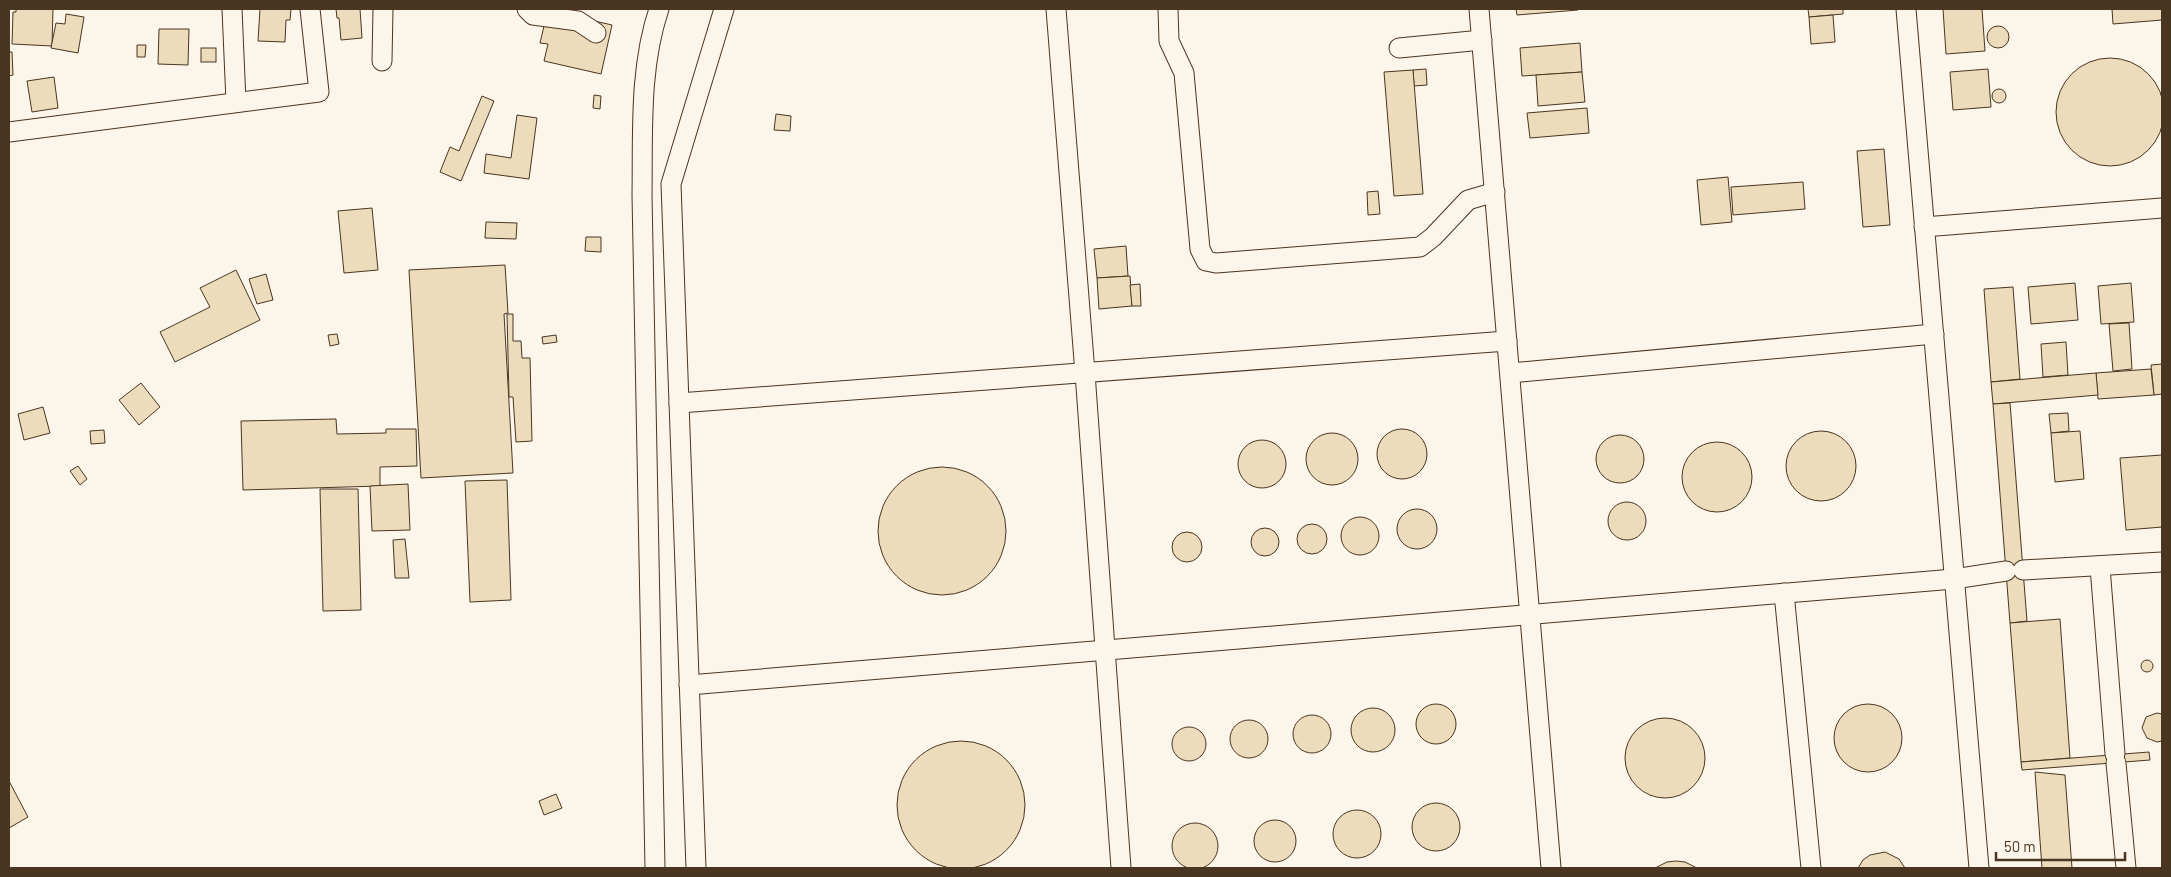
<svg xmlns="http://www.w3.org/2000/svg" width="2171" height="877" font-family="Barlow,sans-serif">
	<style>
		.building { fill: #ecdcbc; stroke: #4a3520 }
		.lines { fill: none; stroke-linecap: round; stroke-linejoin: round }
		.minor-casing { stroke: #4a3520; stroke-width: 21 }
		.minor { stroke: #fbf6e9; stroke-width: 19 }
	</style>
	<rect width="100%" height="100%" fill="#fbf6e9"/>
	<g class="building">
		<polygon points="16,9 53,9 52,46 12,44 13,12 16,12"/>
		<polygon points="260,9 291,9 290,20 286,20 285,42 258,41"/>
		<polygon points="336,9 360,9 362,38 341,40 339,18 337,18"/>
		<polygon points="1516,9 1578,9 1578,10 1517,15"/>
		<polygon points="1808,9 1843,9 1843,14 1809,17"/>
		<polygon points="1943,9 1982,9 1985,51 1946,54"/>
		<polygon points="2112,9 2162,9 2162,20 2113,24"/>
		<polygon points="551,11 612,25 601,74 544,61 548,44 540,43 544,26 547,27"/>
		<polygon points="66,14 84,17 78,53 51,48 56,23 65,24"/>
		<polygon points="1833,15 1835,42 1811,44 1809,17"/>
		<circle cx="1998" cy="37" r="11"/>
		<polygon points="159,29 189,29 188,65 158,64"/>
		<polygon points="1580,43 1582,72 1522,76 1520,48"/>
		<polygon points="137,45 146,45 145,57 137,57"/>
		<rect x="201" y="48" width="15" height="14"/>
		<polygon points="9,52 12,52 13,75 9,76"/>
		<circle cx="2110" cy="112" r="54"/>
		<polygon points="1426,69 1427,85 1414,86 1413,70"/>
		<polygon points="1988,69 1991,107 1953,110 1950,72"/>
		<polygon points="1413,70 1423,194 1394,196 1384,72"/>
		<polygon points="1582,72 1585,102 1538,106 1536,75"/>
		<polygon points="54,77 58,108 32,112 27,81"/>
		<circle cx="1999" cy="96" r="7"/>
		<polygon points="594,95 601,96 600,109 593,108"/>
		<polygon points="482,96 494,101 461,181 440,172 450,147 459,151"/>
		<polygon points="1587,108 1589,133 1530,138 1527,113"/>
		<polygon points="776,114 791,116 790,131 774,130"/>
		<polygon points="517,115 537,118 529,179 484,173 486,154 511,158"/>
		<polygon points="1884,149 1890,225 1863,227 1857,151"/>
		<polygon points="1728,177 1732,222 1701,225 1697,180"/>
		<polygon points="1803,182 1805,209 1733,215 1731,187"/>
		<polygon points="1378,191 1380,214 1368,215 1367,192"/>
		<polygon points="372,208 378,270 344,273 338,211"/>
		<polygon points="486,222 517,223 516,239 485,238"/>
		<polygon points="586,237 601,237 601,252 585,251"/>
		<polygon points="1126,246 1128,276 1097,278 1094,249"/>
		<polygon points="505,265 508,313 504,314 513,473 421,478 409,270"/>
		<polygon points="236,270 260,320 175,362 160,332 210,307 200,288"/>
		<polygon points="266,274 273,300 257,304 249,279"/>
		<polygon points="1130,276 1132,306 1099,309 1097,278"/>
		<polygon points="2075,283 2078,320 2031,324 2028,287"/>
		<polygon points="2131,283 2134,322 2101,324 2098,286"/>
		<polygon points="1140,284 1141,306 1132,306 1130,285"/>
		<polygon points="2013,287 2020,379 1991,382 1984,289"/>
		<polygon points="507,314 513,314 513,341 521,341 522,358 530,358 532,441 516,442 513,397 509,397"/>
		<polygon points="2129,323 2132,369 2113,371 2109,324"/>
		<polygon points="337,334 339,344 330,346 328,335"/>
		<polygon points="556,335 557,342 543,344 542,337"/>
		<polygon points="2066,342 2068,375 2043,377 2041,344"/>
		<polygon points="2162,364 2162,394 2154,395 2151,365"/>
		<polygon points="2151,369 2154,395 2098,399 2096,373"/>
		<polygon points="2096,373 2098,395 1993,404 1991,382"/>
		<polygon points="141,383 160,407 139,425 119,400"/>
		<polygon points="2010,403 2027,621 2010,623 1993,404"/>
		<polygon points="43,407 50,433 24,440 18,414"/>
		<polygon points="2068,413 2069,431 2051,433 2049,414"/>
		<polygon points="336,419 337,434 386,433 386,429 416,429 417,466 380,467 380,486 243,490 241,421"/>
		<circle cx="1402" cy="454" r="25"/>
		<polygon points="104,430 105,443 91,444 90,431"/>
		<circle cx="1821" cy="466" r="35"/>
		<polygon points="2080,431 2084,479 2055,482 2051,433"/>
		<circle cx="1332" cy="459" r="26"/>
		<circle cx="1620" cy="459" r="24"/>
		<circle cx="1262" cy="464" r="24"/>
		<circle cx="1717" cy="477" r="35"/>
		<polygon points="2162,455 2162,527 2126,530 2120,458"/>
		<polygon points="78,466 87,479 80,485 70,471"/>
		<circle cx="942" cy="531" r="64"/>
		<polygon points="507,480 511,600 470,602 465,481"/>
		<polygon points="408,484 410,530 372,531 370,486"/>
		<polygon points="320,489 358,489 361,610 323,611"/>
		<circle cx="1627" cy="521" r="19"/>
		<circle cx="1417" cy="529" r="20"/>
		<circle cx="1360" cy="536" r="19"/>
		<circle cx="1312" cy="539" r="15"/>
		<circle cx="1265" cy="542" r="14"/>
		<circle cx="1187" cy="547" r="15"/>
		<polygon points="405,539 409,578 395,578 393,540"/>
		<polygon points="2060,619 2070,758 2021,762 2010,623"/>
		<circle cx="2147" cy="666" r="6"/>
		<circle cx="1436" cy="724" r="20"/>
		<circle cx="1868" cy="738" r="34"/>
		<circle cx="1373" cy="730" r="22"/>
		<polygon points="2157,713 2162,714 2162,741 2157,742 2147,738 2142,728 2146,717"/>
		<circle cx="1312" cy="734" r="19"/>
		<circle cx="1665" cy="758" r="40"/>
		<circle cx="1249" cy="739" r="19"/>
		<circle cx="1189" cy="744" r="17"/>
		<circle cx="961" cy="805" r="64"/>
		<polygon points="2149,752 2150,760 2022,770 2021,762"/>
		<polygon points="2035,772 2065,775 2072,868 2042,868"/>
		<polygon points="9,781 28,817 9,828"/>
		<polygon points="556,794 562,808 544,815 539,801"/>
		<circle cx="1436" cy="827" r="24"/>
		<circle cx="1357" cy="834" r="24"/>
		<circle cx="1275" cy="841" r="21"/>
		<circle cx="1195" cy="846" r="23"/>
		<polygon points="1885,852 1899,859 1905,868 1858,868 1863,860 1870,855"/>
		<polygon points="1676,861 1685,862 1697,868 1655,868 1667,862"/>
	</g>
	<g class="lines">
		<defs>
			<g id="minor">
				<polyline points="232,9 236,102"/>
				<polyline points="527,9 533,15 578,21 596,33"/>
				<polyline points="1056,9 1085,373 1121,868"/>
				<polyline points="1168,9 1169,41 1184,73 1200,249 1206,261 1216,263 1420,247 1433,237 1468,200 1495,192"/>
				<polyline points="1479,9 1551,868"/>
				<polyline points="1906,9 1979,868"/>
				<polyline points="1399,48 1482,40"/>
				<polyline points="382,61 383,9"/>
				<polyline points="9,132 319,92 310,9"/>
				<polyline points="1924,227 2162,208"/>
				<polyline points="1510,373 1934,334"/>
				<polyline points="679,403 1507,341"/>
				<polyline points="2100,567 2115,754"/>
				<polyline points="2023,570 2162,562"/>
				<polyline points="1784,593 1811,868"/>
				<polyline points="689,685 1954,579 2006,571"/>
				<polyline points="2116,763 2126,868"/>
				<path d="M 655,868 L 642,195 C 643,133 639,68 659,9"/>
				<polyline points="696,868 671,184 724,9"/>
			</g>
		</defs>
		<use href="#minor" class="minor-casing"/>
		<use href="#minor" class="minor"/>
	</g>
	<rect width="2171" height="877" fill="none" stroke="#4a3520" stroke-width="20"/>
	<path d="M1996 852v8h129v-8" fill="none" stroke="#4a3520" stroke-width="2.5"/>
	<text x="2004" y="852" font-size="15" fill="#4a3520" stroke="#fbf6e9" stroke-width="4" paint-order="stroke">50 m</text>
</svg>
